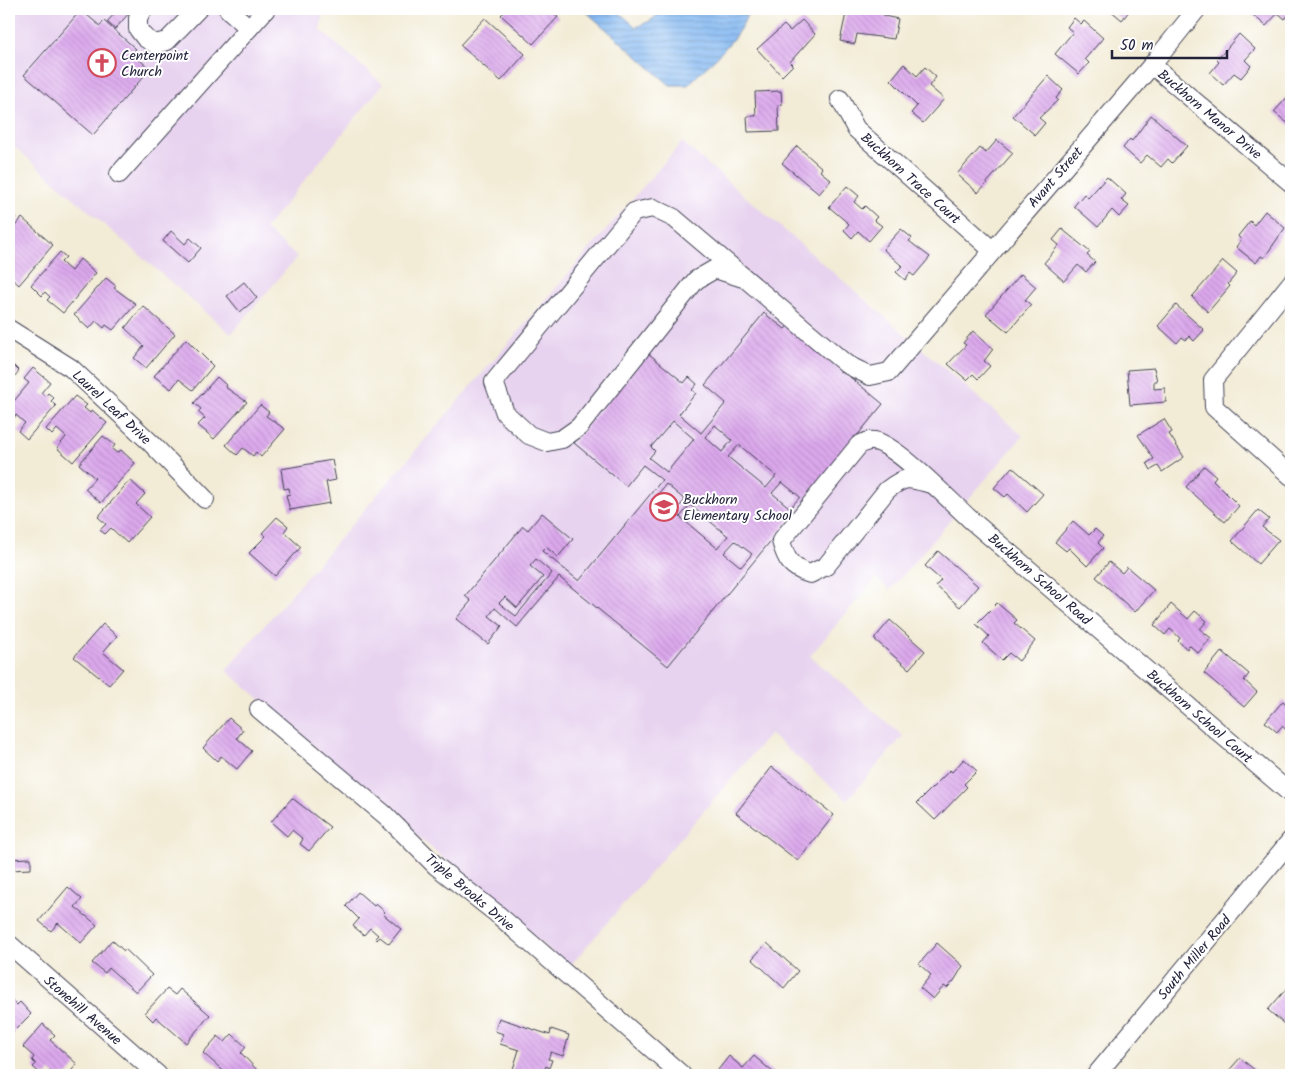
<svg xmlns="http://www.w3.org/2000/svg" width="1300" height="1084" font-family="Kalam,sans-serif">
	<style>
		.built { fill: #e7d2ef }
		.water { fill: url(#water-rules); stroke: #526d96 }
		.building { fill: url(#building-back-hatch); fill-rule: evenodd }
		.lines { fill: none; stroke-linecap: round; stroke-linejoin: round }
		.minor-casing { stroke: #414052; stroke-width: 20 }
		.minor { stroke: #fff; stroke-width: 18 }
		.labels { text-anchor: middle; stroke-width: 4; stroke-linejoin: round; paint-order: stroke }
		.poi-label { font-size: 14px; fill: #22223b; stroke: #fff; text-anchor: start }
		.street-label { font-size: 14px; fill: #22223b; stroke: #fff }
	</style>
	<defs>
		<pattern id="water-rules" width="6" height="5" patternUnits="userSpaceOnUse" patternTransform="scale(1.25)"><rect width="6" height="5" fill="#83b8f2"/><path d="M0 2.5h6" fill="none" stroke="#6b95c5"/></pattern>
		<pattern id="building-back-hatch" width="6" height="6" patternUnits="userSpaceOnUse" patternTransform="scale(1.25)"><rect width="6" height="6" fill="#dba8ec"/><path d="M-1 5l2 2M0 0l6 6M5-1l2 2" fill="none" stroke="#bc90cb"/></pattern>
	</defs>
	<rect width="100%" height="100%" fill="#fff"/>
	<filter id="ink" filterUnits="userSpaceOnUse"><feTurbulence type="fractalNoise" baseFrequency=".02" numOctaves="2"/><feDisplacementMap in="SourceGraphic" scale="10" xChannelSelector="R" yChannelSelector="G"/><feConvolveMatrix kernelMatrix="1 2 1 2 8 2 1 2 1" color-interpolation-filters="sRGB"/></filter>
	<filter id="wash" filterUnits="userSpaceOnUse"><feTurbulence type="fractalNoise" baseFrequency=".0096" numOctaves="4" result="noise"/><feDisplacementMap in="SourceGraphic" scale="20" xChannelSelector="R" yChannelSelector="G"/><feGaussianBlur stdDeviation="1.12" result="paint"/><feColorMatrix in="noise" values="0 0 0 0 0 0 0 0 0 0 0 0 0 0 0 0 0 1.4 0 .05"/><feComposite in="paint" operator="in"/></filter>
	<g filter="url(#wash)">
		<rect width="100%" height="100%" fill="#f2ebd5"/>
		<g class="built">
			<polygon points="9,9 324,9 320,30 383,84 265,229 297,257 231,334 9,142"/>
			<polygon points="682,142 1023,436 890,590 876,578 810,656 903,736 847,800 770,734 569,967 226,670"/>
		</g>
		<path class="water" d="M 583,9 L 615,9 L 636,27 L 650,21 L 666,9 L 748,9 C 745,35 706,66 688,85 L 670,85 Z"/>
		<g id="blocks">
			<g class="building">
				<polygon points="108,9 126,9 130,12 115,29 107,22 114,14"/>
				<polygon points="507,9 549,9 558,17 533,44 501,15"/>
				<polygon points="847,9 885,9 884,16 898,19 894,39 857,34 855,44 840,41"/>
				<polygon points="1109,9 1131,9 1122,20"/>
				<polygon points="1246,9 1291,9 1291,12 1285,19 1278,13 1266,26"/>
				<polygon points="81,10 100,26 104,21 136,49 132,53 150,69 93,135 24,75"/>
				<polygon points="485,18 525,54 501,81 460,45"/>
				<polygon points="1074,18 1081,24 1084,21 1103,38 1085,59 1089,63 1079,74 1055,54 1073,32 1067,27"/>
				<polygon points="802,20 815,34 790,62 793,65 782,76 757,49 784,25 790,31"/>
				<polygon points="1239,34 1255,49 1245,60 1251,66 1241,78 1234,73 1223,85 1210,73 1219,62 1217,60"/>
				<polygon points="904,64 917,76 925,67 936,77 929,86 944,99 923,123 911,113 917,106 891,80"/>
				<polygon points="1048,76 1063,90 1056,98 1058,100 1039,118 1045,123 1035,135 1013,116"/>
				<polygon points="781,91 782,105 778,106 779,131 748,132 747,116 756,116 755,92"/>
				<polygon points="1291,93 1291,126 1274,112"/>
				<polygon points="1151,115 1187,146 1172,163 1168,159 1161,167 1147,155 1140,163 1123,148 1130,139 1132,141"/>
				<polygon points="997,140 1013,153 978,193 957,174 980,148 986,153"/>
				<polygon points="797,146 822,168 820,171 831,180 819,194 782,163"/>
				<polygon points="1107,177 1126,194 1121,200 1129,206 1119,217 1112,210 1098,227 1074,206 1084,194 1088,198"/>
				<polygon points="847,186 859,196 854,202 862,209 865,206 877,217 874,220 882,226 869,241 858,231 852,238 844,230 849,224 829,207"/>
				<polygon points="9,208 17,216 9,226"/>
				<polygon points="1265,211 1285,228 1264,258 1261,256 1256,263 1236,247 1241,240 1238,236 1250,221 1254,225"/>
				<polygon points="22,218 53,245 19,285 9,276 9,265 12,261 9,258 9,233"/>
				<polygon points="901,229 912,238 909,241 930,257 914,276 910,273 905,280 896,272 902,266 883,249"/>
				<polygon points="1062,229 1090,252 1087,255 1095,262 1086,272 1078,265 1064,281 1044,263 1059,245 1053,240"/>
				<polygon points="171,231 185,244 190,238 201,248 188,263 163,241"/>
				<polygon points="60,252 66,257 61,262 71,271 80,259 96,273 63,313 47,300 50,297 45,292 42,296 31,285"/>
				<polygon points="1223,261 1237,273 1228,284 1230,286 1208,312 1192,297"/>
				<polygon points="1021,274 1036,287 1025,300 1031,305 1008,332 986,314"/>
				<polygon points="106,278 116,286 114,288 136,304 113,330 106,325 104,328 96,321 89,329 74,315"/>
				<polygon points="244,282 257,298 240,312 227,296"/>
				<polygon points="1176,305 1204,330 1194,341 1189,336 1186,340 1182,337 1177,343 1158,326"/>
				<polygon points="143,306 175,334 146,368 134,358 144,346 125,328"/>
				<path d="M 764,313 L 785,329 L 788,326 L 883,404 L 668,666 L 559,577 L 517,627 L 495,608 L 489,616 L 502,626 L 488,644 L 456,619 L 471,601 L 465,596 L 523,526 L 528,530 L 542,513 L 573,539 L 558,557 L 546,547 L 542,551 L 579,581 L 662,480 L 643,465 L 626,486 L 574,443 L 648,353 L 684,383 L 689,377 L 697,384 L 692,390 L 696,393 L 679,414 L 701,433 L 726,403 L 705,385 ZM 673,421 L 694,439 L 667,472 L 649,458 L 655,451 L 651,447 ZM 715,425 L 732,440 L 722,452 L 705,437 ZM 739,445 L 776,476 L 766,488 L 728,457 ZM 782,482 L 800,497 L 790,508 L 772,493 ZM 666,484 L 685,500 L 674,513 L 655,498 ZM 690,505 L 728,536 L 717,548 L 680,517 ZM 735,541 L 752,554 L 741,567 L 724,553 ZM 536,559 L 552,573 L 516,616 L 499,603 L 505,597 L 517,608 L 543,577 L 530,566 Z"/>
				<polygon points="973,331 993,349 984,361 990,366 978,379 973,374 967,380 948,364 966,345 963,343"/>
				<polygon points="186,339 213,366 193,390 179,379 171,389 154,376"/>
				<polygon points="9,361 19,371 9,383"/>
				<polygon points="33,368 50,382 41,393 46,396 48,393 54,398 51,401 56,406 27,439 18,431 25,423 16,415 13,419 9,416 9,407 29,383 24,379"/>
				<polygon points="1154,368 1157,381 1154,381 1154,389 1165,388 1166,402 1130,405 1127,370"/>
				<polygon points="217,377 226,385 225,387 247,402 214,439 198,425 205,418 198,412 201,409 194,403"/>
				<polygon points="75,396 87,405 84,408 90,413 92,410 107,423 73,462 57,448 66,437 57,429 52,435 46,429"/>
				<polygon points="260,405 269,412 266,416 285,429 261,457 256,452 253,456 243,448 237,455 226,445"/>
				<polygon points="1164,419 1172,432 1169,434 1184,457 1162,472 1158,466 1151,470 1147,463 1154,459 1138,435"/>
				<polygon points="103,436 115,445 112,449 117,453 121,450 135,463 101,503 85,489 95,478 79,464"/>
				<polygon points="332,460 336,480 326,482 330,503 290,510 286,495 290,494 289,488 284,489 281,469"/>
				<polygon points="1204,466 1216,476 1213,480 1239,506 1225,522 1186,487"/>
				<polygon points="1012,467 1043,494 1027,512 1008,494 1005,497 994,488"/>
				<polygon points="130,480 145,494 136,504 150,517 127,543 111,528 105,534 100,530 106,524 98,517"/>
				<polygon points="1258,510 1269,519 1262,527 1279,540 1258,564 1232,541"/>
				<polygon points="277,517 288,526 284,532 301,547 275,576 249,553 266,536 262,533"/>
				<polygon points="1073,521 1089,535 1095,529 1103,536 1098,543 1103,548 1087,566 1069,548 1066,551 1055,542"/>
				<polygon points="938,551 978,586 960,607 936,586 941,580 925,566"/>
				<polygon points="1109,562 1122,573 1127,567 1154,590 1135,612 1096,577"/>
				<polygon points="997,603 1017,620 1014,623 1035,641 1019,661 1009,653 1002,660 983,643 989,636 976,624"/>
				<polygon points="1171,604 1188,619 1195,611 1207,621 1200,629 1211,638 1198,653 1189,645 1187,649 1178,641 1180,638 1170,629 1165,635 1154,625"/>
				<polygon points="890,620 925,651 909,669 874,639"/>
				<polygon points="103,624 117,636 103,652 123,669 109,685 74,657"/>
				<polygon points="1222,651 1249,674 1244,680 1257,692 1244,707 1204,673"/>
				<polygon points="1283,701 1291,708 1291,734 1282,726 1277,732 1265,722"/>
				<polygon points="229,718 243,730 237,738 252,751 237,769 221,756 217,761 203,748"/>
				<polygon points="964,759 977,771 964,784 967,787 935,820 917,803 950,770 952,772"/>
				<polygon points="772,767 834,815 798,861 736,813"/>
				<polygon points="292,798 330,827 309,851 300,844 303,839 292,830 287,836 271,822"/>
				<polygon points="31,858 31,869 9,870 9,859"/>
				<polygon points="68,887 82,899 75,907 97,925 81,943 58,923 51,931 39,921"/>
				<polygon points="358,892 374,906 376,904 385,912 383,914 401,929 389,944 380,937 377,940 375,938 378,935 370,928 364,935 353,926 359,919 346,906"/>
				<polygon points="112,940 124,951 125,949 152,975 136,992 109,968 105,973 92,963"/>
				<polygon points="767,943 798,971 784,988 752,959"/>
				<polygon points="937,943 963,966 954,981 947,988 944,986 933,999 920,988 931,975 919,964"/>
				<polygon points="1288,987 1291,990 1291,1030 1268,1010"/>
				<polygon points="167,989 175,995 180,989 210,1015 186,1043 156,1017 153,1021 145,1013"/>
				<polygon points="9,997 17,1005 20,1002 31,1014 9,1036"/>
				<polygon points="499,1018 550,1035 551,1029 569,1035 563,1056 551,1052 548,1059 552,1060 549,1068 546,1066 544,1072 551,1075 520,1075 512,1072 519,1050 500,1044 503,1034 495,1031"/>
				<polygon points="43,1024 55,1035 50,1040 77,1064 68,1075 55,1075 50,1071 47,1075 42,1075 33,1067 36,1064 32,1060 34,1057 23,1047"/>
				<polygon points="232,1034 246,1047 241,1053 257,1070 252,1075 228,1075 203,1053 218,1036 225,1042"/>
				<polygon points="729,1056 743,1068 754,1056 774,1073 773,1075 714,1075"/>
				<polygon points="1240,1058 1256,1071 1262,1075 1225,1075"/>
			</g>
		</g>
	</g>
	<g filter="url(#ink)">
		<use href="#blocks" fill-opacity="0" stroke="#414052" stroke-width="1"/>
		<g class="lines">
			<defs>
				<g id="minor">
					<polyline points="144,9 138,18 138,29 145,38 155,44 167,41 198,9"/>
					<polyline points="228,9 249,28"/>
					<polyline points="1152,65 1291,183"/>
					<polyline points="840,99 856,129 992,250"/>
					<polyline points="119,174 266,9"/>
					<polyline points="746,279 715,269 696,280 579,427 562,439 547,442 529,435 505,413 494,382 634,212 653,208 674,218 846,364 870,376 889,372 1152,65 1197,9"/>
					<polyline points="1291,283 1213,380 1214,407 1291,476"/>
					<polyline points="9,329 71,368 151,443 205,499"/>
					<path d="M 931,484 C 909,478 906,475 887,490 L 826,566 L 810,574 C 791,568 786,560 781,541 L 859,445 C 863,443 870,440 874,441 C 896,444 952,503 971,520 L 1291,794"/>
					<polyline points="259,709 385,815 436,866 496,913 682,1075"/>
					<polyline points="9,944 158,1075"/>
					<polyline points="1096,1075 1291,840"/>
				</g>
			</defs>
			<use href="#minor" class="minor-casing"/>
			<use href="#minor" class="minor"/>
		</g>
	</g>
	<defs>
		<symbol id="church-ring" viewBox="-11 -11 22 22"><circle r="9.5" fill="#fff" stroke="#d1495b" stroke-width="1.5"/><path d="M-1.2-6h2.4v3.5h3.3v2.4h-3.3V6h-2.4V-.1h-3.3v-2.4h3.3Z" fill="#d1495b"/></symbol>
		<symbol id="school-ring" viewBox="-11 -11 22 22"><circle r="9.5" fill="#fff" stroke="#d1495b" stroke-width="1.5"/><path d="M0-5L7-2L0 1L-7-2ZM-4 1L0 2.5L4 1V4Q0 6-4 4Z" fill="#d1495b"/></symbol>
	</defs>
	<g fill-rule="evenodd">
		<use href="#church-ring" x="86" y="47" width="32" height="32"/>
		<use href="#school-ring" x="648" y="491" width="32" height="32"/>
	</g>
	<g class="labels">
		<g class="poi-label">
			<text x="121" y="60">Centerpoint<tspan x="121" dy="16">Church</tspan></text>
			<text x="683" y="504">Buckhorn<tspan x="683" dy="16">Elementary School</tspan></text>
		</g>
		<g class="street-label">
			<text transform="translate(1210 114) rotate(40)" y="5">Buckhorn Manor Drive</text>
			<text transform="translate(1055 177) rotate(-49)" y="5">Avant Street</text>
			<text transform="translate(911 178) rotate(42)" y="5">Buckhorn Trace Court</text>
			<text transform="translate(112 407) rotate(43)" y="5">Laurel Leaf Drive</text>
			<text transform="translate(1040 579) rotate(41)" y="5">Buckhorn School Road</text>
			<text transform="translate(1200 716) rotate(41)" y="5">Buckhorn School Court</text>
			<text transform="translate(470 892) rotate(40)" y="5">Triple Brooks Drive</text>
			<text transform="translate(1194 957) rotate(-50)" y="5">South Miller Road</text>
			<text transform="translate(83 1010) rotate(41)" y="5">Stonehill Avenue</text>
		</g>
	</g>
	<rect width="1300" height="1084" fill="none" stroke="#fff" stroke-width="30"/>
	<path d="M1112 50v8h115v-8" fill="none" stroke="#22223b" stroke-width="2.5"/>
	<text x="1120" y="50" font-size="15" fill="#22223b" stroke="#ffffff" stroke-width="4" paint-order="stroke">50 m</text>
</svg>
